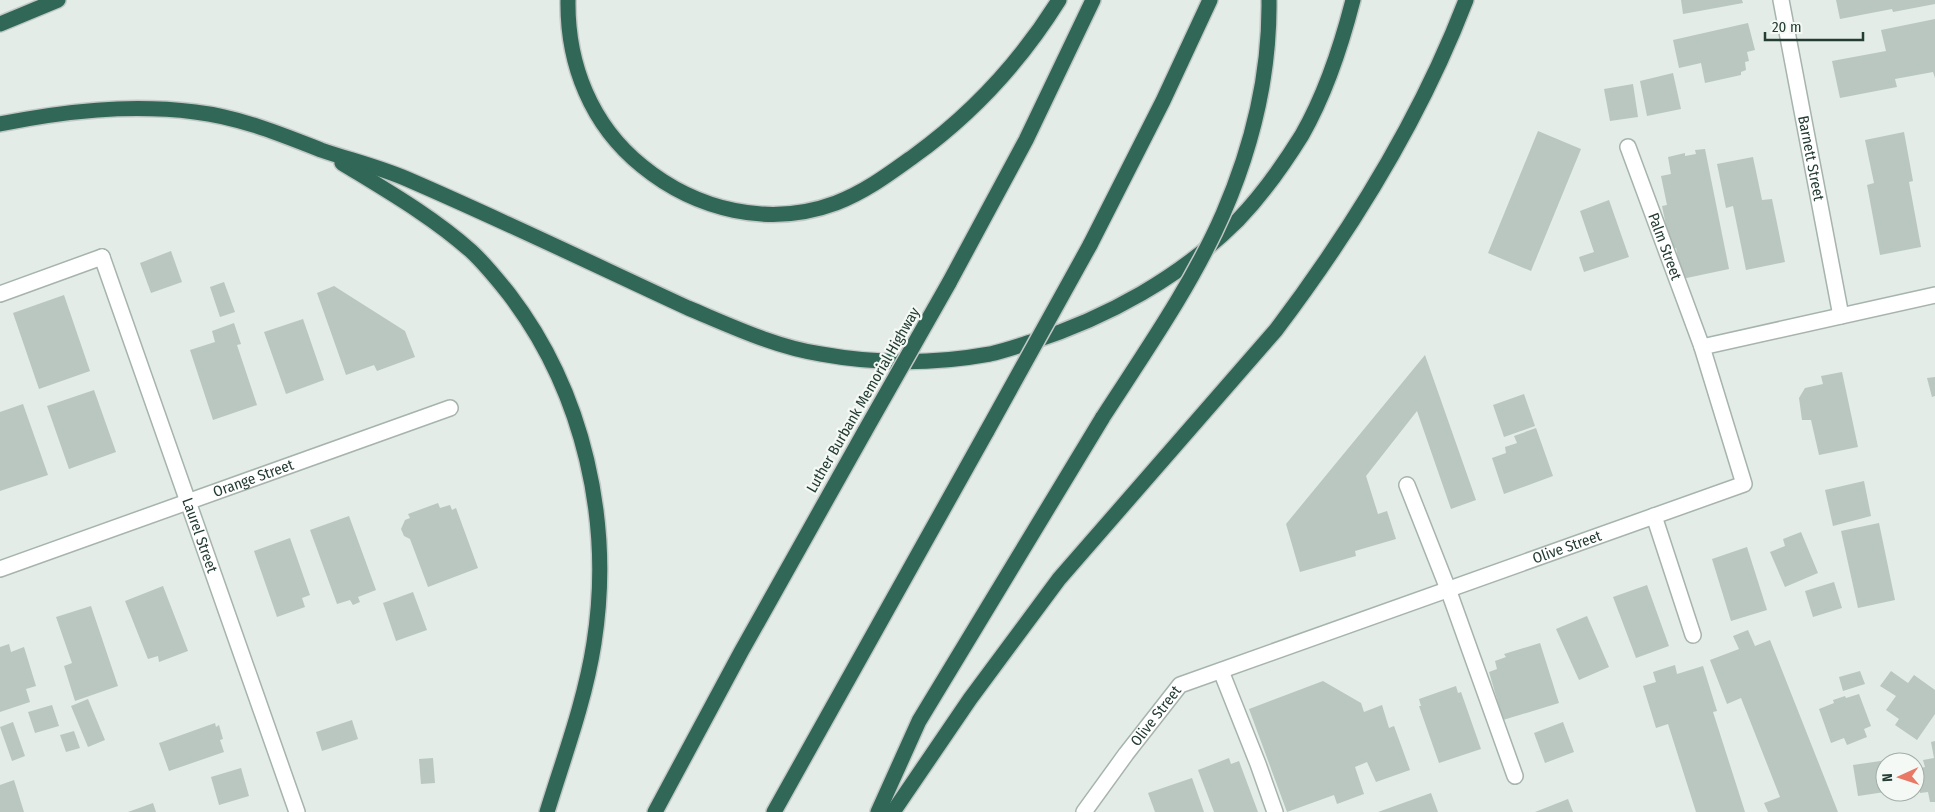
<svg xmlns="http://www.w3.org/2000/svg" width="1935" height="812" font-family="'Fira Sans Condensed',sans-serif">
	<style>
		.building { fill: #b9c7c0 }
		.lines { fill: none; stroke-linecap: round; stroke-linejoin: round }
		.lane-casing { stroke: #a6b4ad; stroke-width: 18 }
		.street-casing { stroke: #a6b4ad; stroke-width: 18 }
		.highway-casing { stroke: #c2c8c6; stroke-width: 18 }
		.lane { stroke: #fff; stroke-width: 15 }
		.street { stroke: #fff; stroke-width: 15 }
		.highway { stroke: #316756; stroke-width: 15 }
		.highway-bridge-casing { stroke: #c2c8c6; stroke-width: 18; stroke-linecap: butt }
		.highway-bridge { stroke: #316756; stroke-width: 15 }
		.labels { text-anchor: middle; stroke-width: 4.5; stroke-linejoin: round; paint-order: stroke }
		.street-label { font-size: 15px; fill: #243c33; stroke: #f4f9f6 }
	</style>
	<rect width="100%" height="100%" fill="#e3ece7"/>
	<g class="building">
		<polygon points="1681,0 1742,0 1743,3 1683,14"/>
		<polygon points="1836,0 1935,0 1935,4 1893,12 1892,9 1840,19"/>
		<polygon points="1935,19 1935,78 1933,72 1895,79 1897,87 1840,98 1832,61 1886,51 1881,30"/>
		<polygon points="1748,23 1755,50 1747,52 1749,61 1745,62 1746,70 1741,72 1741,75 1705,83 1701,63 1679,68 1673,40"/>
		<polygon points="1673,73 1681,109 1647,116 1640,81"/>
		<polygon points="1633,84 1638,117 1610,121 1604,89"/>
		<polygon points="1538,131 1581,149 1531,271 1488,253"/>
		<polygon points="1904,132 1913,181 1909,182 1921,247 1880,255 1867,185 1874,183 1865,140"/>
		<polygon points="1705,149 1729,269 1682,279 1676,248 1671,250 1662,206 1667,205 1661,176 1671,174 1668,157 1685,153 1685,156 1696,154 1695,150"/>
		<polygon points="1753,157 1762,200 1772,199 1785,262 1746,270 1733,206 1726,208 1717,164"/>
		<polygon points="1609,200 1629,257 1584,272 1579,257 1594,252 1580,211"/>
		<polygon points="171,251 182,282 151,293 140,263"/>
		<polygon points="224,282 235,312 220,317 210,287"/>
		<polygon points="334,286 405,331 415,357 377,371 374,365 346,375 317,293"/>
		<polygon points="64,295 90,371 39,389 13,313"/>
		<polygon points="303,319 324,380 286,394 264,332"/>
		<polygon points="234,323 241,344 237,345 257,405 213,420 190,350 215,342 212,331"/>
		<polygon points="1425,355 1476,500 1451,509 1417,411 1366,476 1378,514 1387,511 1396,539 1355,551 1356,556 1300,572 1286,524"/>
		<polygon points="1842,372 1858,447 1819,455 1811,420 1802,420 1799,398 1805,388 1823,384 1821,376"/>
		<polygon points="1935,377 1935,396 1932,397 1927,378"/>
		<polygon points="94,390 116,452 69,469 47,406"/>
		<polygon points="1524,394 1535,426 1504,437 1493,405"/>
		<polygon points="23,404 48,475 0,491 0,412"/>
		<polygon points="1536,428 1553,476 1504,494 1492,458 1506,453 1505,447 1517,443 1514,436"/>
		<polygon points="1864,481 1871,516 1833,526 1825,490"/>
		<polygon points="438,503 440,508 450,505 452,510 456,508 478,568 428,587 410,539 404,536 401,529 405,520 410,518 408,514"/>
		<polygon points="349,516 376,590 358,597 360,602 353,605 350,600 337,604 310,530"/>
		<polygon points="1879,523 1895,600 1858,608 1841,531"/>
		<polygon points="1801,532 1818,573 1785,587 1770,552 1785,546 1783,539"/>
		<polygon points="290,538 310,595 302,598 305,607 277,617 254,551"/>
		<polygon points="1747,547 1767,610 1731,621 1712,559"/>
		<polygon points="1834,582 1842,608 1813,617 1805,591"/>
		<polygon points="1647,585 1669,646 1636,658 1613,597"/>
		<polygon points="163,586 188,651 159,662 158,656 148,659 125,601"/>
		<polygon points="413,592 427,630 396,641 383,603"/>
		<polygon points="91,606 118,686 75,701 64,666 72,663 56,617"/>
		<polygon points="1587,616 1609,667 1579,680 1556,629"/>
		<polygon points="1748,630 1755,646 1770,640 1838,812 1768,812 1764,803 1780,797 1741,698 1727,704 1710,660 1739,649 1733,636"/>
		<polygon points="1540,643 1559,703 1503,720 1489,672 1497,669 1495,661 1506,657 1504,654"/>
		<polygon points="9,644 11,652 24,647 36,686 26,689 30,702 0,712 0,647"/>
		<polygon points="1675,665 1677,674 1703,666 1717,711 1713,712 1745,812 1696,812 1668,724 1656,728 1643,686 1656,682 1653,672"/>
		<polygon points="1860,671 1865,684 1843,691 1839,677"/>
		<polygon points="1891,671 1908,683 1914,675 1935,690 1935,714 1917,740 1895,725 1899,719 1886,710 1896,696 1880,686"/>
		<polygon points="1323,681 1361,703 1364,712 1382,705 1389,728 1394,726 1410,770 1376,782 1367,762 1355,767 1364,794 1337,804 1334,795 1287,812 1249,709"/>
		<polygon points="1456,686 1458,693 1461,692 1481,749 1439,763 1419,706 1421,706 1419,699"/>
		<polygon points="1859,694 1871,726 1864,729 1867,737 1847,745 1844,738 1831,743 1819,709 1834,703 1833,700 1845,696 1846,698"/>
		<polygon points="88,699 105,740 88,747 71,706"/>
		<polygon points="52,705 59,726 35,733 28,712"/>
		<polygon points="352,720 358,739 322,751 316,732"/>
		<polygon points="13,722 25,756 12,761 0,727"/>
		<polygon points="1563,722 1574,752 1545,763 1534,733"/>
		<polygon points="215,723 216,727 219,725 223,739 220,740 224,752 169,771 159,743"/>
		<polygon points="74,731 80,748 66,752 60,735"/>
		<polygon points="1935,741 1935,802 1930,802 1928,792 1920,793 1917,769 1925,767 1923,760 1934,758 1931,742"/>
		<polygon points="433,758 435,783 421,784 419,759"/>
		<polygon points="1229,758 1231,764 1239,761 1258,812 1214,812 1198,770"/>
		<polygon points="1901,758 1902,762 1885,762 1885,792 1858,796 1853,765"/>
		<polygon points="241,768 249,796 219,805 211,777"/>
		<polygon points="1192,778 1204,812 1155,812 1148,793"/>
		<polygon points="14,780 24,812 0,812 0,785"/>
		<polygon points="1431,793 1438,812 1378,812"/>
		<polygon points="1568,799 1573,812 1535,812"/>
		<polygon points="153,803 156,812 128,812"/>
	</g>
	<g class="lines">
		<defs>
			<g id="lane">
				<polyline points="0,294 102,257"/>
				<polyline points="1407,485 1448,589 1515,776"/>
				<polyline points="1654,516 1693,635"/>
				<polyline points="1221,671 1258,764 1275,812"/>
			</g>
			<g id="street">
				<path id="s1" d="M 1781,0 L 1841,316"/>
				<path id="s2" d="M 1628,147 L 1702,347"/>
				<path id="s3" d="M 102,257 L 297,812"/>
				<path id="s4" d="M 0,569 L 450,408"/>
				<path id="s5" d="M 1084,812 L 1126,754 L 1180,685 L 1744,484 L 1702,347 L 1935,295"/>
			</g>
			<g id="highway">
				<path d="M 568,0 C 567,64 591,125 642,166 C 696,210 769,228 836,203 C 865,192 889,174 914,156 C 972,114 1021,61 1059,0"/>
				<polyline points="0,24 58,0"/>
				<path d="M 0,124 C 65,111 129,104 195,112 C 239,117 280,134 321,150 C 350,160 379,167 407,179 C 502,220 595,265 688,308 C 731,326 775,347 821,354 C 876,364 935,364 990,354 C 1004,351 1018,346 1031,342 C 1107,318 1181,277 1238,220 C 1262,195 1284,164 1302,135 C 1326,93 1341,47 1353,0"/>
				<path d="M 342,163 C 386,190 433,217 471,251 C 485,264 497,279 509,294 C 584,392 613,522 594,643 C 585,701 564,757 547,812"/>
				<polyline points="1090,245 1163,101 1210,0"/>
				<polyline points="949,283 1026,140 1093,0"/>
				<polyline points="655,812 741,652 865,431"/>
				<polyline points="774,812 987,431"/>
				<polyline points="878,812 919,721 1103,417"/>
				<path d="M 893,812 L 970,699 L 1059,579 L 1276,330 C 1353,228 1420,120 1466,0"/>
			</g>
		</defs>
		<use href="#lane" class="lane-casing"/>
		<use href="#street" class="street-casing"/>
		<use href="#highway" class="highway-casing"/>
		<use href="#lane" class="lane"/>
		<use href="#street" class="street"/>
		<use href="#highway" class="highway"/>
		<defs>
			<g id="highway-bridge">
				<path d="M 1103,417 C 1145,352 1192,285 1223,214 C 1252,147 1270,73 1269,0"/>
				<polyline points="865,431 949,283"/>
				<polyline points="987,431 1090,245"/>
			</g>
		</defs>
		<use href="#highway-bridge" class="highway-bridge-casing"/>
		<use href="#highway-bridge" class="highway-bridge"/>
	</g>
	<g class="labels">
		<g class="street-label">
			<text dy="5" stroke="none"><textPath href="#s1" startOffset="161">Barnett Street</textPath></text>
			<text dy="5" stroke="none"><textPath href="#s2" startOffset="106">Palm Street</textPath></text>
			<text transform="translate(863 400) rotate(-60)" y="5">Luther Burbank Memorial Highway</text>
			<text dy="5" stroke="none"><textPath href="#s4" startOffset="269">Orange Street</textPath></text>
			<text dy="5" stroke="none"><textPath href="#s3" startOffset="295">Laurel Street</textPath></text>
			<text dy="5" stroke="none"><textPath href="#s5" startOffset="570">Olive Street</textPath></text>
			<text dy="5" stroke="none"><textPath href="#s5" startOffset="120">Olive Street</textPath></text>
		</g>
	</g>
	<g transform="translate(1900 777) rotate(267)"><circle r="24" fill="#f4f9f6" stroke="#a1ada8"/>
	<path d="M0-4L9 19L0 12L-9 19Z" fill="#e97864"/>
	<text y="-8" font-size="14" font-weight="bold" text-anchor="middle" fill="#243c33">N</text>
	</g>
	<path d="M1765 32v8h98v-8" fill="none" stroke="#243c33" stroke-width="2.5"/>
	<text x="1772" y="32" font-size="15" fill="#243c33" stroke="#f4f9f6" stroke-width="4" paint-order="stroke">20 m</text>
</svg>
